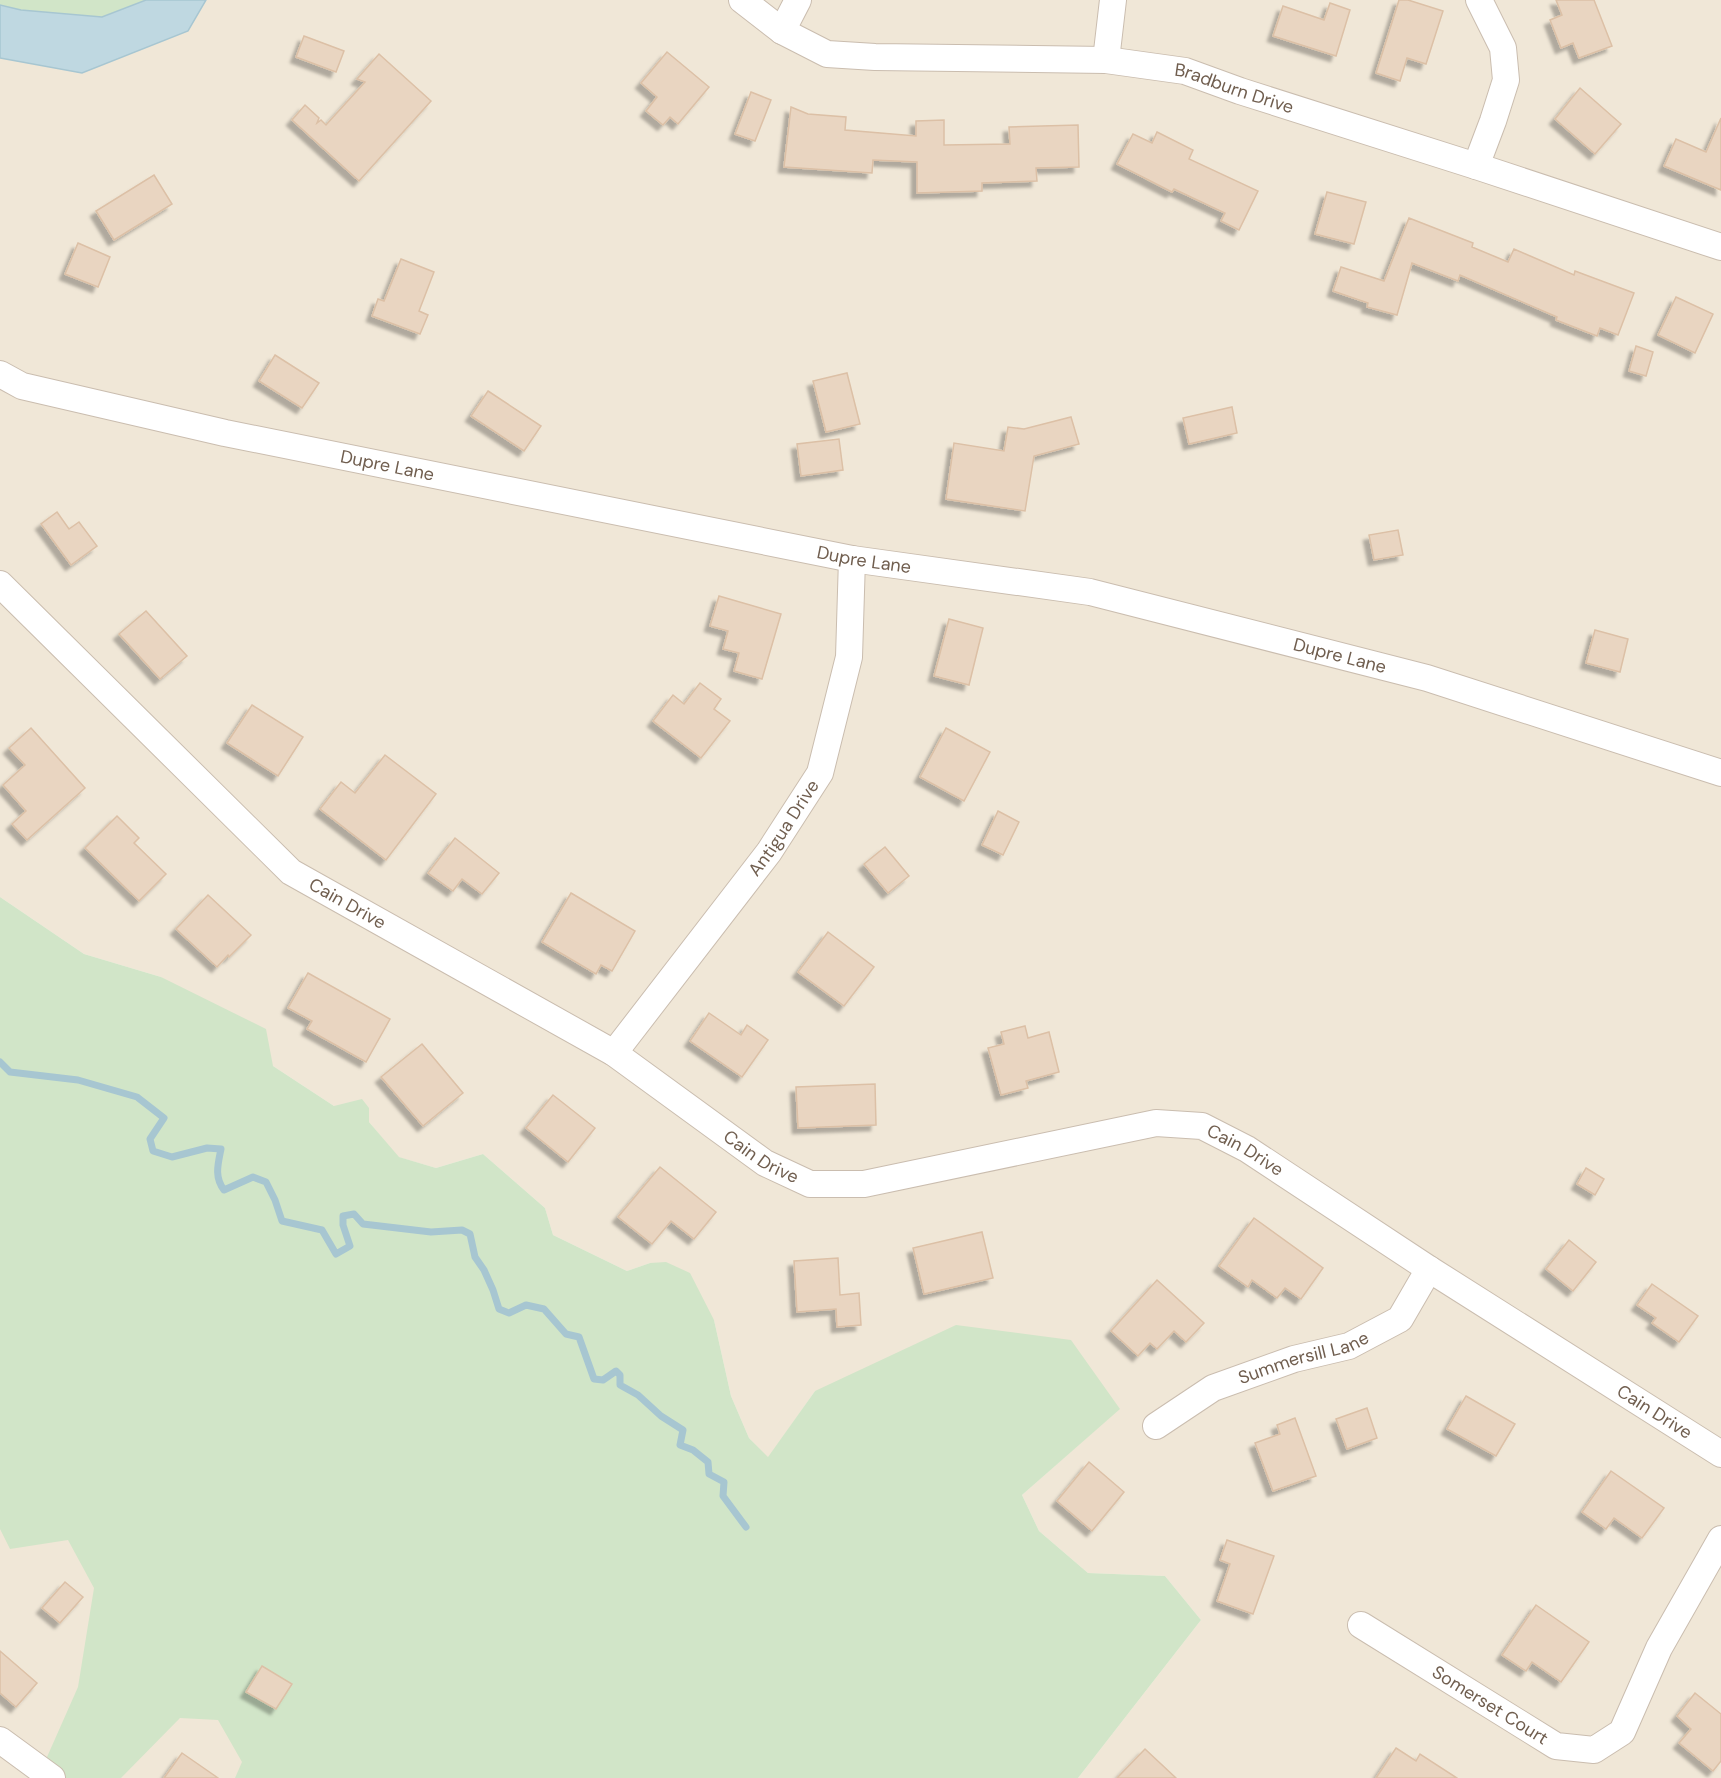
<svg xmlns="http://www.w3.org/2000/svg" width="1721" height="1778" font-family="'DM Sans',sans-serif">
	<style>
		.residential { fill: #f0e7d7 }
		.green { fill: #d1e5c8 }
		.water { fill: #bfd8e1; stroke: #a7c6d1; stroke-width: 1.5 }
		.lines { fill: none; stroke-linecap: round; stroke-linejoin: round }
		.stream { stroke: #a7c6d1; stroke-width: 7 }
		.building { fill: #e9d5c1; stroke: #dcc0a6; stroke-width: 1.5; filter: url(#shadow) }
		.minor-casing { stroke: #cabdaf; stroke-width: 28 }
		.minor { stroke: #fff; stroke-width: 26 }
		.labels { text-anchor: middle; stroke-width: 6; stroke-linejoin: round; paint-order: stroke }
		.street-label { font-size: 18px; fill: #705e4f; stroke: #fdf8ee }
	</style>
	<defs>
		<filter id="shadow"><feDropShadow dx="-5.5" dy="5.5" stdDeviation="1.5" flood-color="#0004"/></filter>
	</defs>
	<rect width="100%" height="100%" fill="#f9f4e8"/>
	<g class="residential">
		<polygon points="206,0 1721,0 1721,1778 1078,1778 1201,1620 1165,1576 1088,1573 1039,1531 1022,1495 1119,1409 815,1391 768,1458 749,1438 731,1396 714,1320 650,1263 627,1271 553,1235 545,1208 483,1154 436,1168 398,1157 369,1122 369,1108 334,1106 273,1066 161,977 84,954 0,897 0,58 82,73 188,31"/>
		<polygon points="0,1454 467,1778 0,1778"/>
	</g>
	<g class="green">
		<polygon points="0,0 146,0 102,17 21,10 0,5"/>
		<polygon points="0,897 84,954 161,977 266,1029 273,1066 334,1106 362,1099 369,1108 369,1122 399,1157 436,1168 483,1154 545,1208 553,1235 627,1271 650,1263 666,1262 690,1273 714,1320 731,1396 749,1438 768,1457 815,1391 956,1325 1071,1340 1120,1409 1022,1495 1039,1531 1088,1573 1165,1576 1201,1620 1078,1778 235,1778 242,1762 218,1720 180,1718 121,1778 52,1778 47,1757 78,1687 94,1588 68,1540 10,1549 0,1529"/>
	</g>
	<polygon class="water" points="146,0 206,0 188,31 82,73 0,58 0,5 21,10 102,17"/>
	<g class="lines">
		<path class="stream" d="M 0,1062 L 10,1072 L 78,1080 L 137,1097 L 164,1118 L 150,1139 L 153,1151 L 172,1157 L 207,1148 L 221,1149 C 218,1164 214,1177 224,1190 L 253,1177 L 266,1182 L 275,1200 L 282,1221 L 322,1230 L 336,1254 L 350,1246 L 343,1225 L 343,1216 L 354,1214 L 363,1224 L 431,1232 L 462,1230 L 470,1234 L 475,1257 L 484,1270 L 493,1290 L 499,1309 L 509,1313 L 526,1305 L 544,1309 L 566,1334 L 579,1337 L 594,1379 L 603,1380 L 616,1371 L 620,1375 L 620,1385 L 638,1395 L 661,1416 L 683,1430 L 680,1445 L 693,1450 L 708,1462 L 709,1474 L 724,1482 L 723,1496 L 746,1527"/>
	</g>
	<g class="building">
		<polygon points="1399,0 1408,0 1443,11 1426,64 1407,58 1400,81 1376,73"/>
		<polygon points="1556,0 1594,0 1612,46 1579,58 1573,43 1561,48 1550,20 1562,15"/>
		<polygon points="1330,3 1350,10 1336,56 1273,36 1283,6 1324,20"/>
		<polygon points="304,36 344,51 336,72 296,57"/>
		<polygon points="667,52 709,87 678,124 670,117 663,125 646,111 657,97 641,83"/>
		<polygon points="379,54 431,101 359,181 292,120 305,105 319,118 317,123 321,120 326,125 365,82 357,79"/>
		<polygon points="1580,88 1621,124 1595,154 1555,119"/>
		<polygon points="751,92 771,100 755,141 735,134"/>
		<polygon points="791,107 808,114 846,117 845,130 916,136 916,121 944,120 944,145 1010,144 1009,127 1078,125 1079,167 1036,168 1037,181 982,183 982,191 917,193 917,162 873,160 872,173 784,167"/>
		<polygon points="1721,118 1721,190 1664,166 1676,139 1706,152"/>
		<polygon points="1157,132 1193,150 1189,159 1258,191 1239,230 1221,221 1225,213 1174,189 1172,192 1117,164 1133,134 1152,143"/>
		<polygon points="154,175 172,204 114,240 96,211"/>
		<polygon points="1327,192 1366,202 1354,244 1315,234"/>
		<polygon points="1409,218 1473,243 1472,247 1508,262 1514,249 1574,275 1575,271 1634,293 1618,335 1600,328 1597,336 1556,320 1557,317 1460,275 1458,281 1412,263 1397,315 1367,307 1368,303 1333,291 1341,267 1384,281"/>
		<polygon points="78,243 110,257 98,287 65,274"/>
		<polygon points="401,259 434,272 419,311 428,315 420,334 372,316 378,299 384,301"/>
		<polygon points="1676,297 1713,314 1695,353 1658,335"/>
		<polygon points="1636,346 1653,352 1646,376 1629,371"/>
		<polygon points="275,355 319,383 302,408 259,381"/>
		<polygon points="847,373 860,424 826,432 813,381"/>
		<polygon points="488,391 541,426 524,451 471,416"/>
		<polygon points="1232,407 1237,433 1189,444 1183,418"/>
		<polygon points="1071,417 1079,444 1034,456 1025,511 946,499 954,443 1004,451 1008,427 1024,429"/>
		<polygon points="839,439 843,470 801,476 797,444"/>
		<polygon points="57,512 69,529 79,522 97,546 71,565 41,524"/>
		<polygon points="1398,530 1403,555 1374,560 1369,535"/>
		<polygon points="719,596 781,614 762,679 734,671 739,653 723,649 728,631 710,626"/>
		<polygon points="146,611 187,656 160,679 119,634"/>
		<polygon points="949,619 983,628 969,685 934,676"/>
		<polygon points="1595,630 1628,639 1620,672 1586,663"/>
		<polygon points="700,683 721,699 714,709 730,721 701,758 653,721 673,695 684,704"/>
		<polygon points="252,705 303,737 278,776 227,743"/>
		<polygon points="31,728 85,788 27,840 12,824 26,811 3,785 25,765 9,748"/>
		<polygon points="946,728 990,752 964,801 920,777"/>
		<polygon points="385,755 436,794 386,860 320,809 341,782 355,793"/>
		<polygon points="998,811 1019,822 1003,855 982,845"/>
		<polygon points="117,816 139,838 134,843 166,874 139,901 85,848"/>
		<polygon points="455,838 499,873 482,894 462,879 453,891 428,873"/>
		<polygon points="885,847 909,876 888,893 864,864"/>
		<polygon points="571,893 635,931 612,971 601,965 596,974 542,942"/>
		<polygon points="208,895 251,935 229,957 228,955 217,967 176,929"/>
		<polygon points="828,932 874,967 844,1006 798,972"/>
		<polygon points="308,973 390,1019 366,1062 307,1029 312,1021 288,1008"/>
		<polygon points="709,1013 741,1035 747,1025 768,1040 742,1077 690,1041"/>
		<polygon points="1025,1026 1028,1038 1049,1032 1059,1072 1026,1081 1028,1088 1001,1095 988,1048 1004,1044 1001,1032"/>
		<polygon points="422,1044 463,1093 423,1126 381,1077"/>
		<polygon points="875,1084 876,1125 798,1128 796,1087"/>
		<polygon points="553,1095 595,1128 568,1162 526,1128"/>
		<polygon points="660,1167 716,1212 694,1239 671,1221 652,1244 618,1217"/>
		<polygon points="1586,1168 1604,1179 1595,1195 1577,1184"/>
		<polygon points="1254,1218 1323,1268 1301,1299 1285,1288 1277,1298 1252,1280 1248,1287 1219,1266"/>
		<polygon points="982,1232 993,1278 924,1294 913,1248"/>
		<polygon points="1569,1240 1596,1262 1573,1291 1546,1269"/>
		<polygon points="838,1258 840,1295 859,1293 861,1325 837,1327 836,1309 797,1312 794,1261"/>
		<polygon points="1157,1280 1204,1323 1186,1342 1174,1331 1157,1349 1150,1343 1138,1356 1111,1331"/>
		<polygon points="1652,1284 1698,1316 1679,1342 1652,1323 1656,1318 1637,1305"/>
		<polygon points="1466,1396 1515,1424 1496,1456 1447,1429"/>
		<polygon points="1367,1408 1377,1438 1347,1449 1336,1419"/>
		<polygon points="1295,1418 1316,1476 1273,1491 1255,1443 1280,1434 1277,1425"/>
		<polygon points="1089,1462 1124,1492 1092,1531 1057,1501"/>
		<polygon points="1611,1471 1664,1508 1642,1538 1614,1518 1606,1529 1582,1512"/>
		<polygon points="1227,1540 1274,1556 1253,1614 1217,1601 1230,1564 1220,1560"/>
		<polygon points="65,1582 83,1597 60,1623 42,1608"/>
		<polygon points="1536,1605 1589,1642 1561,1682 1532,1662 1526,1671 1502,1655"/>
		<polygon points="0,1651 37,1683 16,1707 0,1693"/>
		<polygon points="262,1666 292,1684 276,1709 246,1692"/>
		<polygon points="1695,1693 1721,1714 1721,1761 1713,1771 1679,1743 1691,1729 1677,1716"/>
		<polygon points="1396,1748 1416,1761 1420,1754 1457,1778 1376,1778"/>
		<polygon points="1145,1749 1176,1778 1117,1778"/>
		<polygon points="182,1753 218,1778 164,1778"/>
	</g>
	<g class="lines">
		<defs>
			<g id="minor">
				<path id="s1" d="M 742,0 L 782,31 L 827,54 L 875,57 L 1106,60 L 1185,71 L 1240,91 L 1476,166 L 1721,247"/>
				<polyline points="782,31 798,0"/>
				<polyline points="1106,60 1113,0"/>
				<polyline points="1476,166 1493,121 1506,80 1503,48 1479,0"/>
				<path id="s2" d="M 0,374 L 22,386 L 225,433 L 852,559 L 1090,592 L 1427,678 L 1721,773"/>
				<path id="s3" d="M 0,584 L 291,872 L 614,1053 L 765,1163 L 810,1184 L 864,1184 L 1156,1123 L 1202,1126 L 1247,1149 L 1429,1269 L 1721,1454"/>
				<path id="s4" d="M 614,1053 L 769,852 L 820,773 L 849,657 L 852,559"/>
				<path id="s5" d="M 1156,1426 L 1213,1388 L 1294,1359 L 1349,1346 L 1400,1319 L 1429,1269"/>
				<path id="s6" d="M 1361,1625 L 1556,1746 L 1594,1750 L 1622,1732 L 1659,1648 L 1721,1539"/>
				<polyline points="0,1740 52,1778"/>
			</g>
		</defs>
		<use href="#minor" class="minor-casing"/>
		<use href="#minor" class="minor"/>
	</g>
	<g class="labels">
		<g class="street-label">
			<text dy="6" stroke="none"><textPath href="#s1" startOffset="512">Bradburn Drive</textPath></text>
			<text dy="6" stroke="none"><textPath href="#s2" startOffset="399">Dupre Lane</textPath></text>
			<text dy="6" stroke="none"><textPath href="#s2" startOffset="885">Dupre Lane</textPath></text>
			<text dy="6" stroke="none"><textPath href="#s2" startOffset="1371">Dupre Lane</textPath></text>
			<text dy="6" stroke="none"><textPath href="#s4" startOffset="282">Antigua Drive</textPath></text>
			<text dy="6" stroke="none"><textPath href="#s3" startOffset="474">Cain Drive</textPath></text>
			<text dy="6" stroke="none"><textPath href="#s3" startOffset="1464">Cain Drive</textPath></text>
			<text dy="6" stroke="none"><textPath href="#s3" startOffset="960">Cain Drive</textPath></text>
			<text dy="6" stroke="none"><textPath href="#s5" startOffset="164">Summersill Lane</textPath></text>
			<text dy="6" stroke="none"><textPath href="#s3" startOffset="1950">Cain Drive</textPath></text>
			<text dy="6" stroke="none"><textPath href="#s6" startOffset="152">Somerset Court</textPath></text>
		</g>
	</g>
</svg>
